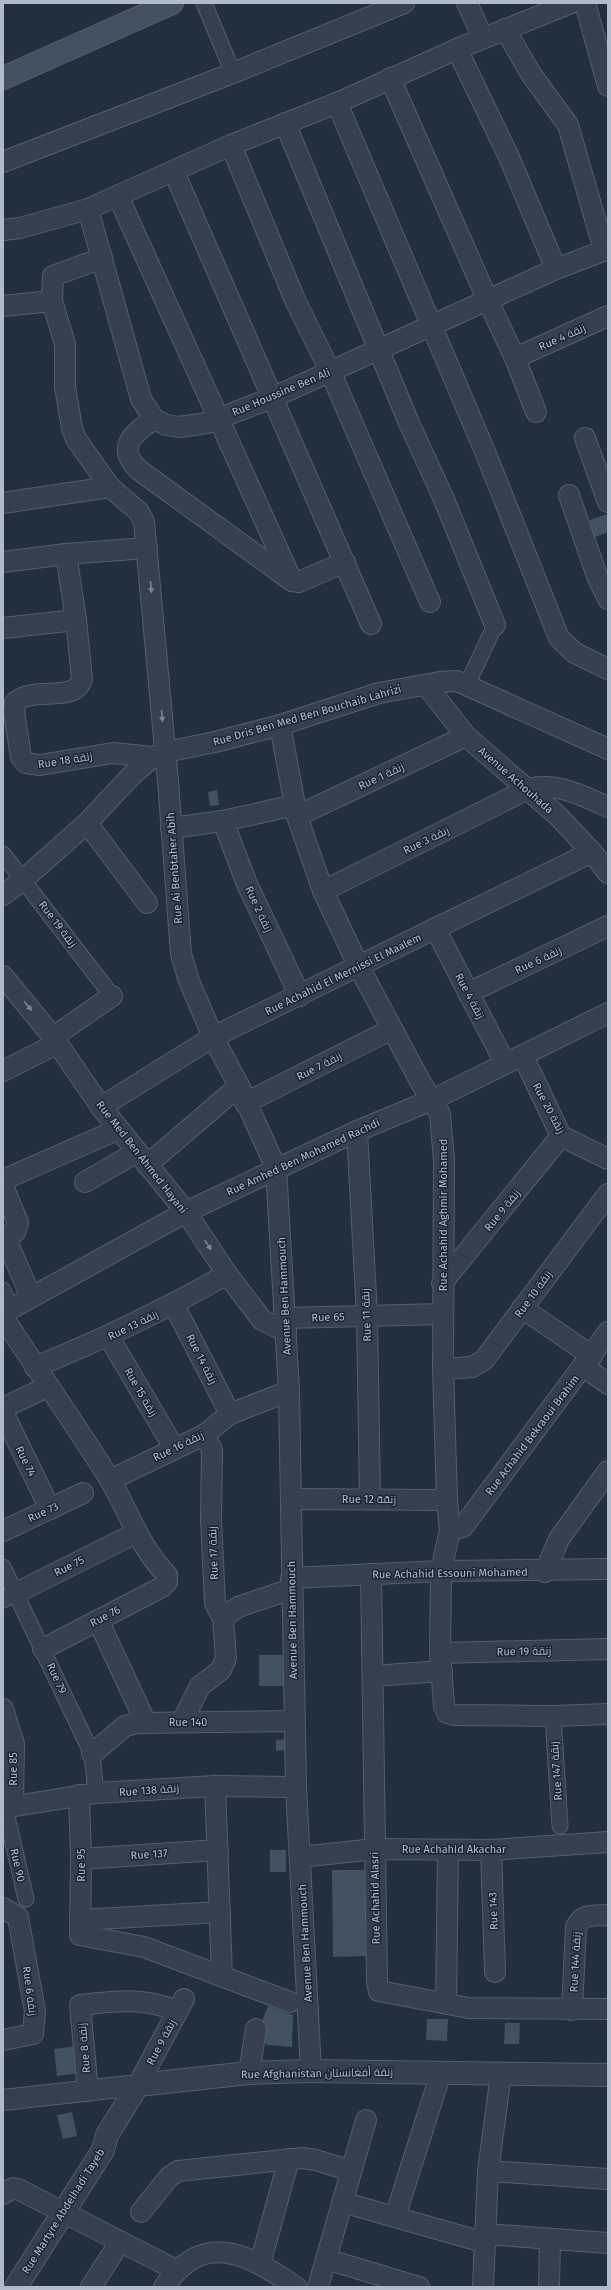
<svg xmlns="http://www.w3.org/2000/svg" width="611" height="2290" font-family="'Fira Sans',Cairo,sans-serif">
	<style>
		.building { fill: #425160 }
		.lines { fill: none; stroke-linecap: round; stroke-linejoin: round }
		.pedestrian-casing { stroke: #545e6a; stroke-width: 17 }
		.minor-casing { stroke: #545e6a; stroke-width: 22 }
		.tertiary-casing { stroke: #545e6a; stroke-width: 24 }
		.secondary-casing { stroke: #545e6a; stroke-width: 24 }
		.pedestrian { stroke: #35404c; stroke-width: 15 }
		.minor { stroke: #35404c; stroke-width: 20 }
		.tertiary { stroke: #35404c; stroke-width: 22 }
		.secondary { stroke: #435060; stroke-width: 22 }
		.oneway { fill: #798490 }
		.labels { text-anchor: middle; stroke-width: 3; stroke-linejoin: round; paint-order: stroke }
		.street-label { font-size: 11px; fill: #b1bbc8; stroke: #1b2531 }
	</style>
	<rect width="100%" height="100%" fill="#222f3c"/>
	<g class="building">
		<polygon points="607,514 608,532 593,538 587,521"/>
		<polygon points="217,790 219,805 210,806 208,792"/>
		<rect x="259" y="1655" width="29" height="31"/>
		<polygon points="289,1739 289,1750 276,1751 276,1740"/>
		<rect x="270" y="1850" width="16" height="22"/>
		<polygon points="332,1870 367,1870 367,1956 333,1957"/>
		<polygon points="268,2006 293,2015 292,2047 267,2045 257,2034"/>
		<polygon points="427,2019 448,2019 447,2041 426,2040"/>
		<polygon points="505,2023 520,2023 519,2044 504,2044"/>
		<polygon points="77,2046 80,2073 57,2076 54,2049"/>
		<polygon points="72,2112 77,2136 63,2139 57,2115"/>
	</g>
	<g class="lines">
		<defs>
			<g id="pedestrian">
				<polyline points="204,3 233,73"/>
				<polyline points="467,685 495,625"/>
				<polyline points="3,854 112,996"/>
				<polyline points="3,1290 10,1308"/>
				<polyline points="3,1567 92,1754 96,1793"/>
				<polyline points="3,1600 16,1593"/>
				<polyline points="553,1716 560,1826"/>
				<polyline points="5,1808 26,1899"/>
			</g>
			<g id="minor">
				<polyline points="467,3 483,38"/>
				<polyline points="585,3 608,86"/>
				<polyline points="505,29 531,74 568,125 604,250"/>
				<polyline points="457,49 509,157 556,269"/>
				<polyline points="390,78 488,301 515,358 536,412"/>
				<polyline points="337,103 486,454 559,638 575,653 608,669"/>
				<polyline points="285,123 409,423 443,497 495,625"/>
				<polyline points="231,145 295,300 330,371 430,602"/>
				<polyline points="3,162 233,73 404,3"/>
				<polyline points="174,172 371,624"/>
				<polyline points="118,196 292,581"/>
				<polyline points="88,209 141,399 154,419 166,425 179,427 207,423 274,397 556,269 608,249"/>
				<polyline points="3,230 20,228 88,209 231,145 337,103 457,49 571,3"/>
				<polyline points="102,258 53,276 52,301 65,344 65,387 72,428 76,439 110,487 139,512 144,522 168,781 181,954 189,981 213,1037 239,1086 276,1168 289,1391 296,1787 311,2071"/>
				<polyline points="3,306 52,301"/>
				<polyline points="515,358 608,316"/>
				<path d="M 154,419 C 134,433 115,447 139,470 L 292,581 L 299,582 L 345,562"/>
				<polyline points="585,438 608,502"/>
				<polyline points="569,495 597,576 608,599"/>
				<polyline points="3,503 110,487"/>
				<path d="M 66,554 L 76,620 L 82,679 C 76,704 31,685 15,703 L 14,712 L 21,757 L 26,763 L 40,765 L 113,753 L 153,757"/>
				<polyline points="3,562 66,554 147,548"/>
				<polyline points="3,628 76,620"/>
				<polyline points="426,685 466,736 558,816 592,852 608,873"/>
				<polyline points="280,725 297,816 323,891 358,965 421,1083 440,1114 444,1160 443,1369 447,1500 450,1530 441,1571 440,1653 444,1706 447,1713 454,1715 553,1716 608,1714"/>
				<polyline points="297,816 466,736"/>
				<polyline points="223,821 247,884 300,996"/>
				<polyline points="87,823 147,903"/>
				<polyline points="171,828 223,821 295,805"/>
				<path d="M 323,891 L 528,789 C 559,782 580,795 608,807"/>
				<polyline points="3,895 24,879 87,823 133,774 153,757 166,752 215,742 280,725 379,693 440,682 457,681 608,749"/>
				<polyline points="435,928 505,1063"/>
				<polyline points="3,976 53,1037 101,1107 186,1212 227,1274 262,1320 276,1327 286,1330"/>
				<polyline points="468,993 608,926"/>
				<polyline points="53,1037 112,996"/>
				<polyline points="523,1056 561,1136 608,1159"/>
				<polyline points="3,1071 56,1044"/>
				<polyline points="245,1103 392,1029"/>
				<polyline points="101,1107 213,1037 592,852"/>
				<polyline points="357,1131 367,1315 370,1499"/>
				<polyline points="147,1165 239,1086"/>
				<polyline points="3,1180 119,1129"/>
				<polyline points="85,1182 137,1152"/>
				<polyline points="3,1186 18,1223 15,1232 5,1237"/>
				<polyline points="3,1237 5,1237 31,1297"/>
				<polyline points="442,1283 561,1136"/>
				<polyline points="174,1305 230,1414"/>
				<polyline points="522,1308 592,1356"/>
				<polyline points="3,1311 14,1307 186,1212 357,1131 432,1100 608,1013"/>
				<path d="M 3,1317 C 38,1371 75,1424 109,1478 C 129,1511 139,1547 167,1575 L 167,1582 L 162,1587 L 43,1649"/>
				<polyline points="285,1318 442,1314"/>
				<polyline points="109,1337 174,1448"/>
				<polyline points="583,1366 608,1384"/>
				<path d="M 35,1367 C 101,1340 165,1310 227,1274"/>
				<polyline points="443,1369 472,1367 484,1360 608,1194"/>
				<polyline points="3,1408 49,1386"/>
				<polyline points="3,1412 50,1509"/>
				<polyline points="110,1480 204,1435 230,1414 289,1391"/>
				<polyline points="291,1499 447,1500"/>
				<polyline points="450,1530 463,1527 608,1332"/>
				<polyline points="3,1531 83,1493"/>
				<polyline points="545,1572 559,1539 608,1471"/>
				<polyline points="371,1574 377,1982 379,1991 469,2008 608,2009"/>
				<polyline points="291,1578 441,1571 608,1569"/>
				<polyline points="16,1593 136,1533"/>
				<polyline points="223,1618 238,1607 291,1589"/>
				<polyline points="98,1620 145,1721"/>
				<polyline points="440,1653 608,1649"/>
				<polyline points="373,1676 442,1671"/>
				<polyline points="3,1709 14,1744 13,1806"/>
				<polyline points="182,1722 200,1686 221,1670 226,1658 223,1618 215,1603 211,1520 212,1450 204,1435"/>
				<polyline points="92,1754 125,1726 137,1723 294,1721"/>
				<polyline points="215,1786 222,1976"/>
				<polyline points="79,1795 81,1859 80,1935 144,1947 290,2002"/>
				<polyline points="3,1808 96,1793 215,1786 296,1787"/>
				<polyline points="491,1850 495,1972"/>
				<polyline points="300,1857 375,1849 491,1850 608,1842"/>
				<polyline points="81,1859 218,1850"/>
				<polyline points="3,1908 18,1917 35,2011 33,2034 3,2040"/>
				<polyline points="80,1920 220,1912"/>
				<polyline points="446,2004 448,1850"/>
				<path d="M 572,2010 L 576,1927 C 582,1913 595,1916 608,1915"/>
				<polyline points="249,2073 256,2029"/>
				<path d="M 88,2091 L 80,2005 C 114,2001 145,1997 177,2011"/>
				<polyline points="3,2100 138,2085 184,1999"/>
				<polyline points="488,2171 608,2179"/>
				<polyline points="3,2194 13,2188 18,2189 176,2270"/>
				<polyline points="342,2202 486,2243"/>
				<polyline points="141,2212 169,2177 178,2171 302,2158 316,2160 351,2171"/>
				<polyline points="395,2217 438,2082 438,2073"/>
				<polyline points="486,2234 608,2243"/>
				<polyline points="326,2259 419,2287"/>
				<polyline points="260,2264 289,2159"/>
				<polyline points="91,2287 120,2242"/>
				<path d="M 164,2287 C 204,2229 248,2254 296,2287"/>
				<polyline points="318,2287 366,2120"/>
				<polyline points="483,2287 488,2171 501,2074"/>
				<polyline points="549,2287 550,2241"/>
			</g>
			<polyline id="tertiary" points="16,2287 103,2150 107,2135 138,2085 249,2073 311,2071 608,2075"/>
			<polyline id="secondary" points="3,78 172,3"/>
		</defs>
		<use href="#pedestrian" class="pedestrian-casing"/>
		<use href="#minor" class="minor-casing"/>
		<use href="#tertiary" class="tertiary-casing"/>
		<use href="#secondary" class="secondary-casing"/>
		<use href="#pedestrian" class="pedestrian"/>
		<use href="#minor" class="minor"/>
		<use href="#tertiary" class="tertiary"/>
		<use href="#secondary" class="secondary"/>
	</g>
	<defs><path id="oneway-solid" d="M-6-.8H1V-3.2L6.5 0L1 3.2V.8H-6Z"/></defs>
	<g class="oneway">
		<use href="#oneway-solid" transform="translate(151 587) rotate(85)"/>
		<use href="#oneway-solid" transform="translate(162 716) rotate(85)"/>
		<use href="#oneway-solid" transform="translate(28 1006) rotate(51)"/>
		<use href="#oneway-solid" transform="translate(208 1245) rotate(57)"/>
	</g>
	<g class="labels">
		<g class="street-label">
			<text transform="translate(562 337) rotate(-24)" y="4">Rue 4 زنقة</text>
			<text transform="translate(281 392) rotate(-23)" y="4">Rue Houssine Ben Ali</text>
			<text transform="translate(307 715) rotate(-16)" y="4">Rue Dris Ben Med Ben Bouchaib Lahrizi</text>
			<text transform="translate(65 760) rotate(-9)" y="4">Rue 18 زنقة</text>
			<text transform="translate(381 776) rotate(-25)" y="4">Rue 1 زنقة</text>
			<text transform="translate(516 780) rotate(41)" y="4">Avenue Achouhada</text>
			<text transform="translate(426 840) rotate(-26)" y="4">Rue 3 زنقة</text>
			<text transform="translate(174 868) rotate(-94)" y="4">Rue Ai Benbtaher Abih</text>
			<text transform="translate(259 909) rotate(65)" y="4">Rue 2 زنقة</text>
			<text transform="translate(58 924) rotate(53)" y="4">Rue 19 زنقة</text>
			<text transform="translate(538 960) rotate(-25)" y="4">Rue 6 زنقة</text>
			<text transform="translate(343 974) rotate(-26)" y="4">Rue Achahid El Mernissi El Maalem</text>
			<text transform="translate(470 996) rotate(62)" y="4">Rue 4 زنقة</text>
			<text transform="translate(319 1066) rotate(-27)" y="4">Rue 7 زنقة</text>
			<text transform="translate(549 1108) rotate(62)" y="4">Rue 20 زنقة</text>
			<text transform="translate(142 1157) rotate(52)" y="4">Rue Med Ben Ahmed Hayani</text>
			<text transform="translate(303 1157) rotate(-25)" y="4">Rue Amhed Ben Mohamed Rachdi</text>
			<text transform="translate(502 1210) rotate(-51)" y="4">Rue 9 زنقة</text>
			<text transform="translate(443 1215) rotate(-90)" y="4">Rue Achahid Aghmir Mohamed</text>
			<text transform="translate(533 1294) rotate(-54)" y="4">Rue 10 زنقة</text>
			<text transform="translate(284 1296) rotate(-93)" y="4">Avenue Ben Hammouch</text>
			<text transform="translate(366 1315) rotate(-92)" y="4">Rue 11 زنقة</text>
			<text transform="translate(328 1317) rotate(-2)" y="4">Rue 65</text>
			<text transform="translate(133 1325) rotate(-26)" y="4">Rue 13 زنقة</text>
			<text transform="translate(202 1359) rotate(63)" y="4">Rue 14 زنقة</text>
			<text transform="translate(141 1392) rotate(60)" y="4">Rue 15 زنقة</text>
			<text transform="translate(532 1435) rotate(-53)" y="4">Rue Achahid Bekraoui Brahim</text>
			<text transform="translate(178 1446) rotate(-26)" y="4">Rue 16 زنقة</text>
			<text transform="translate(26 1461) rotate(64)" y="4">Rue 74</text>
			<text x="369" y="1503">Rue 12 زنقة</text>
			<text transform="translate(43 1512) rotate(-25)" y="4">Rue 73</text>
			<text transform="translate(213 1553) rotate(-92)" y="4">Rue 17 زنقة</text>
			<text transform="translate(69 1566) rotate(-27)" y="4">Rue 75</text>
			<text transform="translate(450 1573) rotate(-1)" y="4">Rue Achahid Essouni Mohamed</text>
			<text transform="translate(105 1616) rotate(-28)" y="4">Rue 76</text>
			<text transform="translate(292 1620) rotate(-91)" y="4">Avenue Ben Hammouch</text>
			<text transform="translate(524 1651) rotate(-1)" y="4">Rue 19 زنقة</text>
			<text transform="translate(57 1678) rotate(65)" y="4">Rue 79</text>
			<text x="188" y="1726">Rue 140</text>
			<text transform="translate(13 1769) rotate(-90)" y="4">Rue 85</text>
			<text transform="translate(556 1771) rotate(-94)" y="4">Rue 147 زنقة</text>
			<text transform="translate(149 1790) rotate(-4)" y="4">Rue 138 زنقة</text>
			<text x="454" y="1853">Rue Achahid Akachar</text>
			<text transform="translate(149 1854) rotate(-4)" y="4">Rue 137</text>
			<text transform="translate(18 1865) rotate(77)" y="4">Rue 90</text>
			<text transform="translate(81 1865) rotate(-90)" y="4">Rue 95</text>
			<text transform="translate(375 1898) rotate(-91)" y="4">Rue Achahid Alasri</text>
			<text transform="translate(493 1911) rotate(-92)" y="4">Rue 143</text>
			<text transform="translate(305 1943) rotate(-93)" y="4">Avenue Ben Hammouch</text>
			<text transform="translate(575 1962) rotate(-87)" y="4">Rue 144 زنقة</text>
			<text transform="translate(30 1991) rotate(82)" y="4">Rue 6 زنقة</text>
			<text transform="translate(161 2042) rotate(-62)" y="4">Rue 9 زنقة</text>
			<text transform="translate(84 2048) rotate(-95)" y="4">Rue 8 زنقة</text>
			<text transform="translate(317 2073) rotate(-1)" y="4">Rue Afghanistan زنقة أفغانستان</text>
			<text transform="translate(63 2211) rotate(-58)" y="4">Rue Martyre Abdelhadi Tayeb</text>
		</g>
	</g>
	<rect width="611" height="2290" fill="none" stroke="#b1bbc8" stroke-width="8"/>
</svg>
